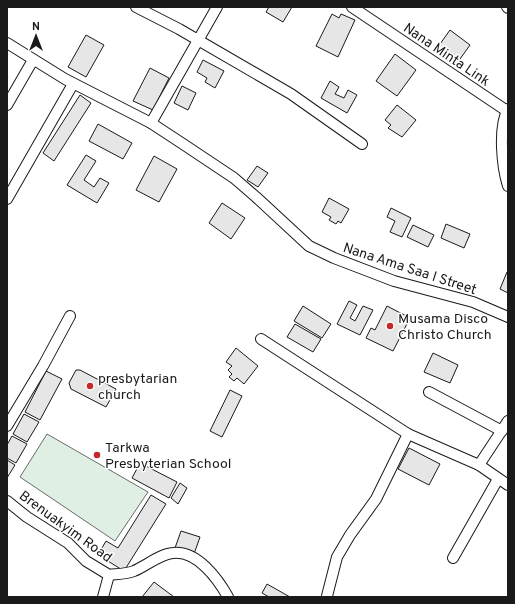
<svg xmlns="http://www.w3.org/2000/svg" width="515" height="604" font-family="Overpass,sans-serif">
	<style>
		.green { fill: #e0efe3; stroke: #6a6a6a }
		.building { fill: #e6e6e6; stroke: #1a1a1a }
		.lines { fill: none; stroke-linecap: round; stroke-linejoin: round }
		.minor-casing { stroke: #1a1a1a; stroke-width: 12 }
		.minor { stroke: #fff; stroke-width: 10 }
		.poi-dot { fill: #c62828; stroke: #fff; stroke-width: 1.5 }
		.labels { text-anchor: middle; stroke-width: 3; stroke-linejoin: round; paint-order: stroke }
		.street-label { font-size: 14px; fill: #1a1a1a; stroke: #fff }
		.poi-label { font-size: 14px; fill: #1a1a1a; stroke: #fff; text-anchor: start }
	</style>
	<rect width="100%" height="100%" fill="#fff"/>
	<polygon class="green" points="47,434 148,492 115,541 20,477"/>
	<g class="building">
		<polygon points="269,7 292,7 283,22 266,12"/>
		<polygon points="332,14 339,18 341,14 355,20 338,57 316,46"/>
		<polygon points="450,30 470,45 455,66 435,51"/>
		<polygon points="86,35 104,45 86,77 68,67"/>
		<polygon points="395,54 416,70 397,96 376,81"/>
		<polygon points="203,60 224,71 215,88 205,82 207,78 197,72"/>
		<polygon points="150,68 169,78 153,110 133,101"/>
		<polygon points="330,81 339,87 335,94 344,98 348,90 357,95 347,113 321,98"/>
		<polygon points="182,86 196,93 188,110 174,103"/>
		<polygon points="80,95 91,103 54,161 43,153"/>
		<polygon points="397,105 416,120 402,137 388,128 391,125 385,120"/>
		<polygon points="98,124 132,143 123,159 89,141"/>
		<polygon points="86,155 96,161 84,180 94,187 100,178 109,183 97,203 67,185"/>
		<polygon points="154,156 177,169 159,202 136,190"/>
		<polygon points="257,166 268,173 258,187 247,180"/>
		<polygon points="329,198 349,209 341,223 338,221 336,224 329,220 331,217 322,212"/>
		<polygon points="222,203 245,218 231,239 209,223"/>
		<polygon points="391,208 411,218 402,237 390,232 395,221 387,217"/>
		<polygon points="446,224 470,234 464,248 441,238"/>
		<polygon points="413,225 434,235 428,247 407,237"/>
		<polygon points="507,272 508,273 508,293 500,289"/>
		<polygon points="349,301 357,305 350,318 355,321 363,306 373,310 360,335 337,324"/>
		<polygon points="303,306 331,324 322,338 294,321"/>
		<polygon points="387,306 410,318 393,351 366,338 371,328 375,330"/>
		<polygon points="295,324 321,339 313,352 287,337"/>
		<polygon points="236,348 258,366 244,384 237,378 234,381 229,377 232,374 228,370 232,366 226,362"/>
		<polygon points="433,353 458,365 450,383 424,372"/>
		<polygon points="76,370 80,370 116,389 106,407 71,389 69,383"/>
		<polygon points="46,371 62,379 40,420 25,412"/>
		<polygon points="230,390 242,396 222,437 210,431"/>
		<polygon points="24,414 39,422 27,442 13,434"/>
		<polygon points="12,436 27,444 16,463 7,458 7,445"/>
		<polygon points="409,448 440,464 429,485 398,469"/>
		<polygon points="7,460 15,465 7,478"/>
		<polygon points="140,463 177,482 169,498 132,478"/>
		<polygon points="180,483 187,488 178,504 171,498"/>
		<polygon points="151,495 166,504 124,571 98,555 106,541 118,548"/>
		<polygon points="181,531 200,537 194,554 175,548"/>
		<polygon points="154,582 174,597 142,597"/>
		<polygon points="267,584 290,597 269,597 262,593"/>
	</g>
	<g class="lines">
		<defs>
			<g id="minor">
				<polyline points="136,7 179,29 291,94 362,144"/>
				<polyline points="352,7 507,111"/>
				<polyline points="507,7 508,8"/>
				<polyline points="7,43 65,79 151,123 183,144 234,178 256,197 309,246 334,258 394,281 473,302 508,317"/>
				<polyline points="7,105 33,60"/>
				<path d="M 508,109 C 498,127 502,167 508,186"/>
				<polyline points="151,123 217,7"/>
				<polyline points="7,199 73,84"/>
				<polyline points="261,339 408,434 479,465 508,485"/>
				<polyline points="429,392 502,431"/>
				<polyline points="7,426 43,366 70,316"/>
				<polyline points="479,465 508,421"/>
				<path d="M 7,501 L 27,517 L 68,543 L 86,561 L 109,575 C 117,574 126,574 134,571 C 146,566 160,554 173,553 C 197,550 218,579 228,597"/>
				<polyline points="453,558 498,479"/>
				<polyline points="327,596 337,557 350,535 376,499 408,434"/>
				<polyline points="103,597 109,575"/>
			</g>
		</defs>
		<use href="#minor" class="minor-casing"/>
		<use href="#minor" class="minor"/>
	</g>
	<g class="poi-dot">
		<circle cx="390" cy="326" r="4"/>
		<circle cx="90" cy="386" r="4"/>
		<circle cx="97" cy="455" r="4"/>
	</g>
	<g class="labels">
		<g class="street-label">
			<text transform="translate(447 54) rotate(34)" y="5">Nana Minta Link</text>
			<text transform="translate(410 268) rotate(18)" y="5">Nana Ama Saa I Street</text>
			<text transform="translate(66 526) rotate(36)" y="5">Brenuakyim Road</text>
		</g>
		<g class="poi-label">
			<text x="398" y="323">Musama Disco<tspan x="398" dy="16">Christo Church</tspan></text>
			<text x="98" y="383">presbytarian<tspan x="98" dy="16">church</tspan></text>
			<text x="105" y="452">Tarkwa<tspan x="105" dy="16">Presbyterian School</tspan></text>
		</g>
	</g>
	<rect width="515" height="604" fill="none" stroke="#1a1a1a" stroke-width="16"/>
	<g transform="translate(36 36)" stroke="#ffffff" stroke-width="3" paint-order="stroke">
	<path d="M0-3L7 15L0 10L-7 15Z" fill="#1a1a1a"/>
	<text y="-6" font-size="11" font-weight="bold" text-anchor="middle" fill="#1a1a1a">N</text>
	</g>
</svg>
